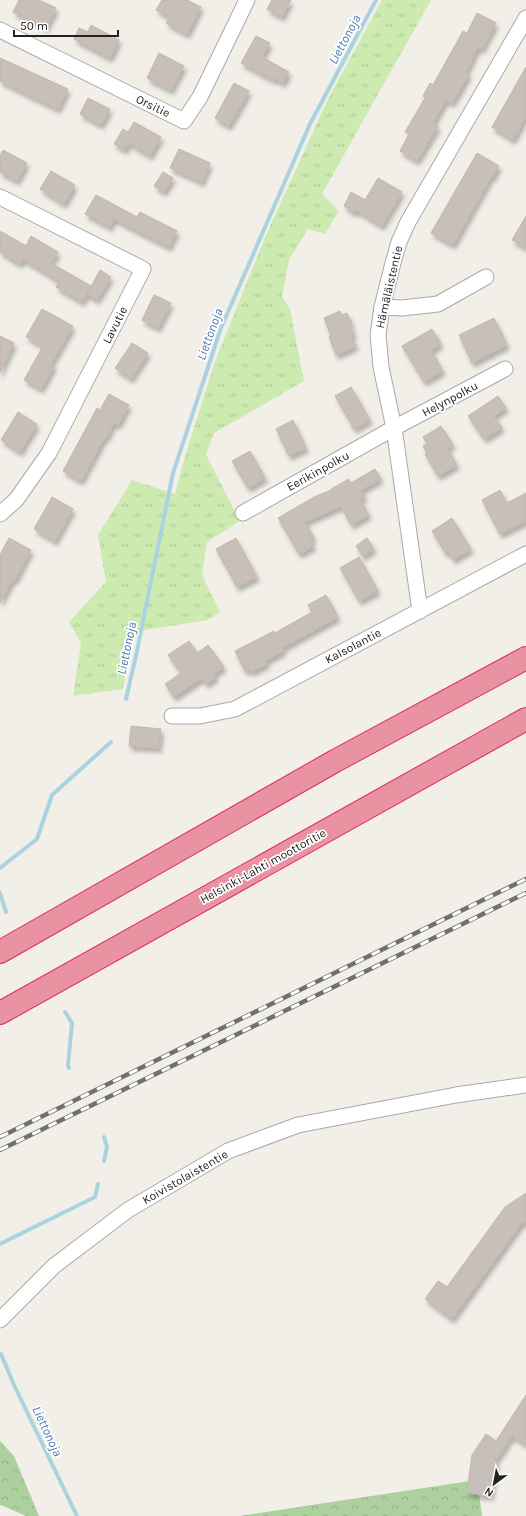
<svg xmlns="http://www.w3.org/2000/svg" width="526" height="1516" font-family="Karla,sans-serif">
	<style>
		.grass { fill: url(#grass-tufts) }
		.forest { fill: url(#forest-crowns) }
		.lines { fill: none; stroke-linecap: round; stroke-linejoin: round }
		.stream { stroke: #aad3df; stroke-width: 4 }
		.building { fill: #c7bfb8; stroke: #c4b6ab; filter: url(#shadow) }
		.minor-casing { stroke: #a9a9a9; stroke-width: 17 }
		.highway-casing { stroke: #dc2a67; stroke-width: 24 }
		.minor { stroke: #fff; stroke-width: 15 }
		.highway { stroke: #e892a2; stroke-width: 22 }
		.rail-casing { stroke: #707070; stroke-width: 4.5 }
		.rail { stroke: #fff; stroke-width: 3; stroke-dasharray: 9; stroke-linecap: butt }
		.labels { text-anchor: middle; stroke-width: 3.5; stroke-linejoin: round; paint-order: stroke }
		.street-label { font-size: 12px; fill: #222; stroke: #fff }
		.water-label { font-size: 13px; font-style: italic; fill: #4a7aab; stroke: #fff }
	</style>
	<defs>
		<pattern id="grass-tufts" width="24" height="20" patternUnits="userSpaceOnUse"><rect width="24" height="20" fill="#cdebb0"/><path d="M3 7l-1-3M5 7V3M7 7l1-3M15 17l-1-3M17 17v-4M19 17l1-3" fill="none" stroke="#b0c997"/></pattern>
		<pattern id="forest-crowns" width="20" height="18" patternUnits="userSpaceOnUse"><rect width="20" height="18" fill="#add19e"/><path d="M2 6a3 3 0 1 1 6 0M12 15a3 3 0 1 1 6 0" fill="none" stroke="#95b388"/></pattern>
		<filter id="shadow"><feDropShadow dx="2.5" dy="4.5" stdDeviation="2" flood-color="#0004"/></filter>
	</defs>
	<rect width="100%" height="100%" fill="#f2efe9"/>
	<polygon class="grass" points="382,0 431,0 322,194 339,211 325,234 308,229 289,260 282,297 290,309 304,381 214,433 206,455 240,521 207,542 202,575 220,612 208,620 145,630 132,635 123,689 73,696 81,643 69,622 106,582 98,535 132,480 175,494 184,460 215,361 266,235 328,99"/>
	<g class="forest">
		<polygon points="0,1441 14,1456 39,1516 26,1516 1,1505 0,1506"/>
		<polygon points="477,1480 482,1516 239,1516"/>
	</g>
	<g class="lines">
		<g class="stream">
			<polyline points="126,699 137,651 173,473 221,328 310,124 376,0"/>
			<polyline points="0,868 37,839 52,795 111,742"/>
			<polyline points="0,893 6,912"/>
			<polyline points="65,1012 72,1023 68,1065 69,1068"/>
			<polyline points="104,1137 107,1147 104,1161"/>
			<polyline points="0,1244 95,1197 98,1184"/>
			<polyline points="1,1354 14,1385 77,1516"/>
		</g>
	</g>
	<g class="building">
		<polygon points="19,0 39,0 56,8 46,28 13,12"/>
		<polygon points="162,0 187,0 201,7 187,34 166,23 170,17 156,10"/>
		<polygon points="272,0 291,0 282,17 267,9"/>
		<polygon points="477,13 496,23 482,49 478,47 466,72 469,74 452,103 446,100 433,123 438,126 417,161 400,151 409,134 405,132 425,98 423,96 430,83 433,85 463,31 467,33"/>
		<polygon points="91,25 119,40 110,58 74,39 79,28 88,32"/>
		<polygon points="256,36 270,43 262,57 289,72 283,83 274,78 273,80 241,63"/>
		<polygon points="159,53 184,66 171,90 147,78"/>
		<polygon points="0,58 68,89 58,109 0,81"/>
		<polygon points="526,67 526,116 513,140 492,127"/>
		<polygon points="234,83 249,91 229,126 215,118"/>
		<polygon points="88,98 110,109 101,125 80,114"/>
		<polygon points="134,122 161,137 150,156 129,143 125,150 114,144 123,129 128,132"/>
		<polygon points="179,149 210,163 202,182 170,168"/>
		<polygon points="3,150 27,163 17,181 0,172 0,156"/>
		<polygon points="477,153 499,166 492,178 491,177 453,245 431,233"/>
		<polygon points="51,171 75,185 64,204 40,189"/>
		<polygon points="163,172 173,178 164,192 154,186"/>
		<polygon points="378,178 402,192 382,226 356,210 355,213 344,206 351,192 365,200"/>
		<polygon points="96,195 137,217 140,212 177,231 169,247 114,219 110,227 85,214"/>
		<polygon points="526,216 526,248 512,240"/>
		<polygon points="0,231 26,246 31,236 58,252 51,263 91,286 82,302 56,287 59,281 23,259 20,264 0,252"/>
		<polygon points="100,270 111,277 97,300 87,294"/>
		<polygon points="154,295 171,303 158,328 142,320"/>
		<polygon points="42,309 73,326 51,364 54,366 41,389 24,380 43,346 26,337"/>
		<polygon points="340,311 342,315 347,313 352,324 350,325 354,334 351,336 356,346 336,355 329,337 331,336 324,318"/>
		<polygon points="494,318 507,345 472,363 459,335"/>
		<polygon points="432,329 441,344 431,350 443,371 424,382 402,346"/>
		<polygon points="0,336 14,343 0,373"/>
		<polygon points="132,343 148,353 131,379 115,368"/>
		<polygon points="351,387 370,420 354,429 335,396"/>
		<polygon points="109,394 129,405 118,425 114,423 107,437 105,437 81,481 63,471 97,408 100,410"/>
		<polygon points="498,396 506,408 494,416 502,428 484,439 468,416"/>
		<polygon points="18,412 37,424 20,452 1,440"/>
		<polygon points="293,420 306,448 289,456 276,429"/>
		<polygon points="441,426 453,445 447,448 457,465 438,476 425,454 427,453 423,446 427,444 423,437"/>
		<polygon points="250,451 265,478 248,488 232,461"/>
		<polygon points="375,469 381,479 361,490 365,497 360,499 369,515 351,525 341,506 305,522 314,538 310,540 314,546 299,554 278,518 314,497 331,490 331,489 349,479 351,483"/>
		<polygon points="500,490 507,503 526,493 526,521 500,534 482,500"/>
		<polygon points="52,497 73,509 55,541 34,529"/>
		<polygon points="452,518 471,549 453,560 449,552 446,554 432,531"/>
		<polygon points="9,538 31,550 15,580 13,579 0,603 0,555"/>
		<polygon points="236,538 257,577 237,587 216,549"/>
		<polygon points="367,538 374,549 363,556 356,546"/>
		<polygon points="359,557 378,591 359,601 340,568"/>
		<polygon points="326,595 338,617 282,648 284,651 265,661 267,664 251,672 249,669 245,671 235,651 274,631 275,633 312,612 308,605"/>
		<polygon points="189,641 197,653 208,645 224,667 214,674 216,677 206,684 202,678 174,697 165,684 181,673 168,655"/>
		<polygon points="131,726 161,729 159,748 129,746"/>
		<polygon points="526,1193 526,1221 521,1224 452,1319 425,1299 438,1281 447,1287 505,1207"/>
		<polygon points="526,1395 526,1445 512,1436 496,1460 491,1496 467,1493 472,1455 486,1434 496,1441"/>
	</g>
	<g class="lines">
		<defs>
			<g id="minor">
				<polyline points="0,30 184,121 200,97 247,0"/>
				<polyline points="0,197 143,269 49,453 16,500 0,514"/>
				<polyline points="382,307 402,308 438,304 486,277"/>
				<polyline points="243,513 394,428 505,369"/>
				<polyline points="420,611 394,428 381,367 378,335 382,307 393,263 399,242 408,222 526,18"/>
				<polyline points="172,716 200,716 235,709 526,554"/>
				<polyline points="0,1320 54,1266 128,1210 228,1151 298,1125 456,1095 526,1085"/>
			</g>
			<g id="highway">
				<polyline points="0,952 335,761 526,658"/>
				<polyline points="0,1013 526,719"/>
			</g>
		</defs>
		<use href="#minor" class="minor-casing"/>
		<use href="#highway" class="highway-casing"/>
		<use href="#minor" class="minor"/>
		<use href="#highway" class="highway"/>
		<defs>
			<g id="rail">
				<polyline points="0,1137 526,879"/>
				<polyline points="0,1150 526,893"/>
			</g>
		</defs>
		<use href="#rail" class="rail-casing"/>
		<use href="#rail" class="rail"/>
	</g>
	<g class="labels">
		<g class="street-label">
			<text transform="translate(153 106) rotate(26)" y="4">Orsitie</text>
			<text transform="translate(389 287) rotate(-77)" y="4">Hämäläistentie</text>
			<text transform="translate(115 325) rotate(-63)" y="4">Lavutie</text>
			<text transform="translate(450 399) rotate(-28)" y="4">Helynpolku</text>
			<text transform="translate(318 471) rotate(-29)" y="4">Eerikinpolku</text>
			<text transform="translate(353 646) rotate(-28)" y="4">Kalsolantie</text>
			<text transform="translate(263 866) rotate(-29)" y="4">Helsinki-Lahti moottoritie</text>
			<text transform="translate(185 1177) rotate(-30)" y="4">Koivistolaistentie</text>
		</g>
		<g class="water-label">
			<text transform="translate(344 39) rotate(-62)" y="5">Liettonoja</text>
			<text transform="translate(209 334) rotate(-70)" y="5">Liettonoja</text>
			<text transform="translate(126 648) rotate(-78)" y="5">Liettonoja</text>
			<text transform="translate(48 1431) rotate(65)" y="5">Liettonoja</text>
		</g>
	</g>
	<g transform="translate(494 1484) rotate(212)" stroke="#ffffff" stroke-width="3" paint-order="stroke">
	<path d="M0-3L7 15L0 10L-7 15Z" fill="#222222"/>
	<text y="-6" font-size="11" font-weight="bold" text-anchor="middle" fill="#222222">N</text>
	</g>
	<path d="M14 30v6h104v-6" fill="none" stroke="#222222" stroke-width="2"/>
	<text x="20" y="30" font-size="12" fill="#222222" stroke="#ffffff" stroke-width="3" paint-order="stroke">50 m</text>
</svg>
